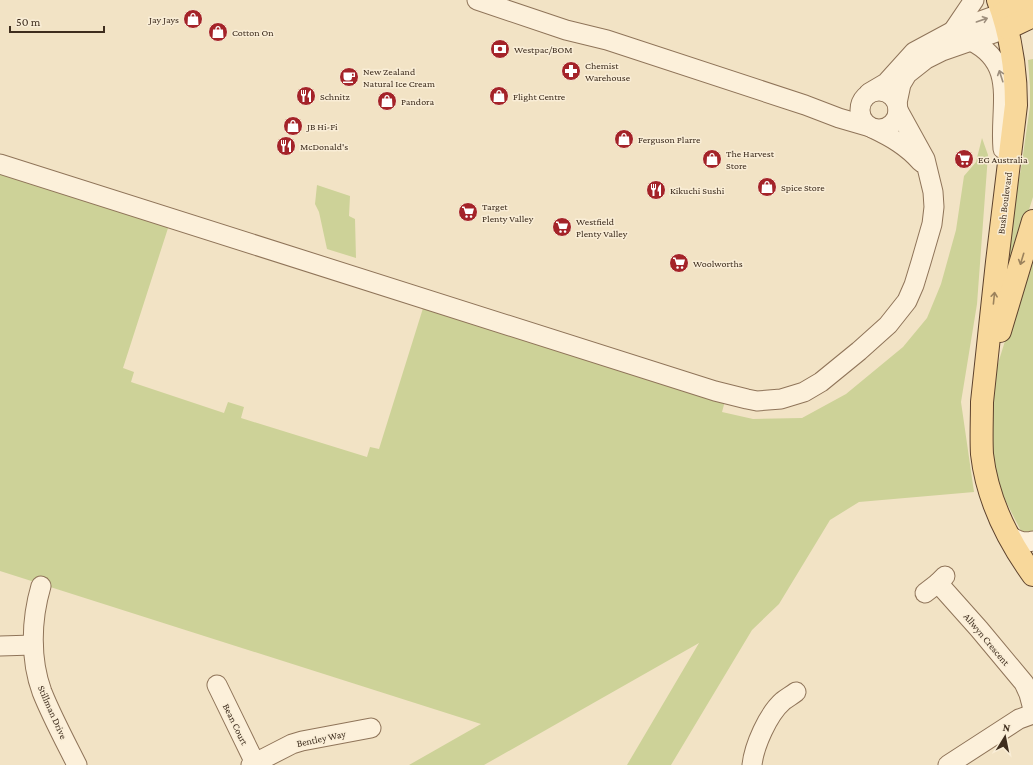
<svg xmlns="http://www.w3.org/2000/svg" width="1033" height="765" font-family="'Crimson Pro',serif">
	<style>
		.green { fill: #cdd298 }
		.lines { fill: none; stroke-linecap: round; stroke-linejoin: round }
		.minor-casing { stroke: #8f7459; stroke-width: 21 }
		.major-casing { stroke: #5d422d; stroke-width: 24 }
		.minor { stroke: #fcf0da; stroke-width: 19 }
		.major { stroke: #f8d89b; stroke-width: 22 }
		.oneway { stroke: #9d8e7c }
		.oneway2 { stroke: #9b825c }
		.labels { text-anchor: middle; stroke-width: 3; stroke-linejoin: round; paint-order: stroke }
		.poi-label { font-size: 10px; fill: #3e2d1e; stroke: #f9edd6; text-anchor: start }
		.street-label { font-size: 10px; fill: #3e2d1e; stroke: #f9edd6 }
	</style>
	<rect width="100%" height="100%" fill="#f2e3c5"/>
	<g class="green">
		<polygon points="1033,59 1033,197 1005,285 1013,204 1021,169 1030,106 1030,87 1028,60"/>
		<polygon points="982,138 988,155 977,304 961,402 974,492 859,502 830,520 779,604 752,630 671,765 627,765 699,643 484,765 409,765 481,724 0,571 0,173 169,225 123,368 134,372 131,382 224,413 228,402 244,407 241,418 367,457 370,447 379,449 424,305 725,401 722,412 753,419 802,418 846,394 903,347 927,318 941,284 956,230 964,176 976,162"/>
		<polygon points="317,185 350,196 349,216 355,219 356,258 327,249 319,212 315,204"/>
		<polygon points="1033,250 1033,534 1021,531 1000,490 996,478 990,431 996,370"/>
	</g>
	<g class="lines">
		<defs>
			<g id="minor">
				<polyline points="477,0 566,30 607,40 805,105 839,118 870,127"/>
				<polyline points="953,31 974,0"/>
				<path d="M 971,41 C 1018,64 999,107 1003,149"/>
				<circle cx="879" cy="110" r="19"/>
				<polyline points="869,93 886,83 914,52 953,31 1003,13"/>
				<polyline points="897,103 901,84 907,74 926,59 942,51 1008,28"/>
				<path d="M 872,128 C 891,137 907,146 921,162"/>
				<polyline points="0,164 715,391 747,399 757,401 781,399 804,392 821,382 859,351 888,325 907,301 914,285 921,262 932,224 934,207 933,192 925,159 898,110"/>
				<path d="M 1006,533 C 1014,539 1022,544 1033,541"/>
				<polyline points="945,576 938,583 979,629 1024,683 1029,694 1033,709"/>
				<path d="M 41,586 C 31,620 30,659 42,692 C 52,717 65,741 77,765"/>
				<polyline points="925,593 938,583"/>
				<polyline points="0,646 33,645"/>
				<polyline points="217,685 255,763"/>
				<polyline points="251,765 292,744 302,741 371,728"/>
				<path d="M 752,765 C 754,746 768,714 783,701 C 787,698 792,695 796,692"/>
				<polyline points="948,765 1019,719 1033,714"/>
			</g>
			<g id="major">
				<path d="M 998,0 C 1011,35 1016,67 1016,105 L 997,262 L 982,402 C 982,419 981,437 982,454 C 987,498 1007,539 1033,575"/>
				<polyline points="1003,13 1031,0"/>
				<polyline points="1008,28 1033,16"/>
				<polyline points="1000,331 1033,221"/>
			</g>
		</defs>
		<use href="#minor" class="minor-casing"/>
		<use href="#major" class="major-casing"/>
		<use href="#minor" class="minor"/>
		<use href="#major" class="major"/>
	</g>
	<defs><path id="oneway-shaft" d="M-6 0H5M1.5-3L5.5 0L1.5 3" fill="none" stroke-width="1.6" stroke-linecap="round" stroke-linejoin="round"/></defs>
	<g class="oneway">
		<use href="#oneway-shaft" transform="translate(982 20) rotate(-19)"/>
		<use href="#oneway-shaft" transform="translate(1001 76) rotate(-108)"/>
	</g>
	<g class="oneway2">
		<use href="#oneway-shaft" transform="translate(1022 259) rotate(107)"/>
		<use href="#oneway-shaft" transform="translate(994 298) rotate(-84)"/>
	</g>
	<defs>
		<symbol id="shop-disc" viewBox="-11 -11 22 22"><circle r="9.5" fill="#a42329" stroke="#f9edd6"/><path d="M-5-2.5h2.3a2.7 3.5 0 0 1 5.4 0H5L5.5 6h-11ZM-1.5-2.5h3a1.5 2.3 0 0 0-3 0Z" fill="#fff"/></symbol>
		<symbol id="bank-disc" viewBox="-11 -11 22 22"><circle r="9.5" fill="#a42329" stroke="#f9edd6"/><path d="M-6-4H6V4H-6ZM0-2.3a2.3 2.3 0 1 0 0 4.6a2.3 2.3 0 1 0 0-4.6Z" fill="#fff"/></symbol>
		<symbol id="pharmacy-disc" viewBox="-11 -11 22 22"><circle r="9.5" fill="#a42329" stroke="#f9edd6"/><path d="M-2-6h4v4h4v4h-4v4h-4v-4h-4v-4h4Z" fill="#fff"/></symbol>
		<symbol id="cafe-disc" viewBox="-11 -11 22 22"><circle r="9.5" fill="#a42329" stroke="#f9edd6"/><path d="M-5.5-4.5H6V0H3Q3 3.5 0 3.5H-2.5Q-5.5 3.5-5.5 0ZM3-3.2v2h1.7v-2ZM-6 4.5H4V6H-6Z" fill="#fff"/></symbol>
		<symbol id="restaurant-disc" viewBox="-11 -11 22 22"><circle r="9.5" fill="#a42329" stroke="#f9edd6"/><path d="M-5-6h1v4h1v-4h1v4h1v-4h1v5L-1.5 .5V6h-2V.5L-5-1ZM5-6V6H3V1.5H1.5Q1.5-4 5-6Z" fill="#fff"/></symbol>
		<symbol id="supermarket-disc" viewBox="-11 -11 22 22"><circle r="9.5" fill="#a42329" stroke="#f9edd6"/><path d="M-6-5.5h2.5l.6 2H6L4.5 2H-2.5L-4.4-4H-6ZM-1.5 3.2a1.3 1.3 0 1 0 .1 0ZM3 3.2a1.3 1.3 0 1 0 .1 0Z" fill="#fff"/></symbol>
	</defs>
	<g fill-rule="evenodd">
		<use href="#shop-disc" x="182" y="8" width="22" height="22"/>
		<use href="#shop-disc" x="207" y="21" width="22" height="22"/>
		<use href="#bank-disc" x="489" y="38" width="22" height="22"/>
		<use href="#pharmacy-disc" x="560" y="60" width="22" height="22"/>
		<use href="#cafe-disc" x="338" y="66" width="22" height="22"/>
		<use href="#restaurant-disc" x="295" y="85" width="22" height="22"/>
		<use href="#shop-disc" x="488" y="85" width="22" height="22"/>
		<use href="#shop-disc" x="376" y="90" width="22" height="22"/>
		<use href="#shop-disc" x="282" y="115" width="22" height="22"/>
		<use href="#shop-disc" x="613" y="128" width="22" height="22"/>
		<use href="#restaurant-disc" x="275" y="135" width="22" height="22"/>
		<use href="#shop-disc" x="701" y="148" width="22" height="22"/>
		<use href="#supermarket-disc" x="953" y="148" width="22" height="22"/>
		<use href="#shop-disc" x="756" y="176" width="22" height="22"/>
		<use href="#restaurant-disc" x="645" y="179" width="22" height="22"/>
		<use href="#supermarket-disc" x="457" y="201" width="22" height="22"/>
		<use href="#supermarket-disc" x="551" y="216" width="22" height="22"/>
		<use href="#supermarket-disc" x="668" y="252" width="22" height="22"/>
	</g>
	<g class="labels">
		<g class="poi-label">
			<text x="179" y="23" text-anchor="end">Jay Jays</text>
			<text x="232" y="36">Cotton On</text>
			<text x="514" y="53">Westpac/BOM</text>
			<text x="585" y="69">Chemist<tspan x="585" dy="12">Warehouse</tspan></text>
			<text x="363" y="75">New Zealand<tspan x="363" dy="12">Natural Ice Cream</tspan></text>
			<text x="320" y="100">Schnitz</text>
			<text x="513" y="100">Flight Centre</text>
			<text x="401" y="105">Pandora</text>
			<text x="307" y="130">JB Hi-Fi</text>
			<text x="638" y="143">Ferguson Plarre</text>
			<text x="300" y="150">McDonald's</text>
			<text x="726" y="157">The Harvest<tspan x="726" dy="12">Store</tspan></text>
			<text x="978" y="163">EG Australia</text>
			<text x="781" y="191">Spice Store</text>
			<text x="670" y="194">Kikuchi Sushi</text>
			<text x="482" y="210">Target<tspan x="482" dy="12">Plenty Valley</tspan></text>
			<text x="576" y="225">Westfield<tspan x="576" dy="12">Plenty Valley</tspan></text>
			<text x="693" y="267">Woolworths</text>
		</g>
		<g class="street-label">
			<text transform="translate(1004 203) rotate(-83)" y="4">Bush Boulevard</text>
			<text transform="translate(987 639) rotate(50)" y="4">Allwyn Crescent</text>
			<text transform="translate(53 712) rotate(66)" y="4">Stillman Drive</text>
			<text transform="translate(236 724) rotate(64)" y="4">Bean Court</text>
			<text transform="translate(321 738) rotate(-12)" y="4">Bentley Way</text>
		</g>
	</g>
	<g transform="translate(1005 737) rotate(10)" stroke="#f9edd6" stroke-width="3" paint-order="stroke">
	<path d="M0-3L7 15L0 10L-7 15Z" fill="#3e2d1e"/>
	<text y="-6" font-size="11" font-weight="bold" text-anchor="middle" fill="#3e2d1e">N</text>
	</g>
	<path d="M10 26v6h94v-6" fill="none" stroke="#3e2d1e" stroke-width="2"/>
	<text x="16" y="26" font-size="12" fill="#3e2d1e" stroke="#f9edd6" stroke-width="3" paint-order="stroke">50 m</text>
</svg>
